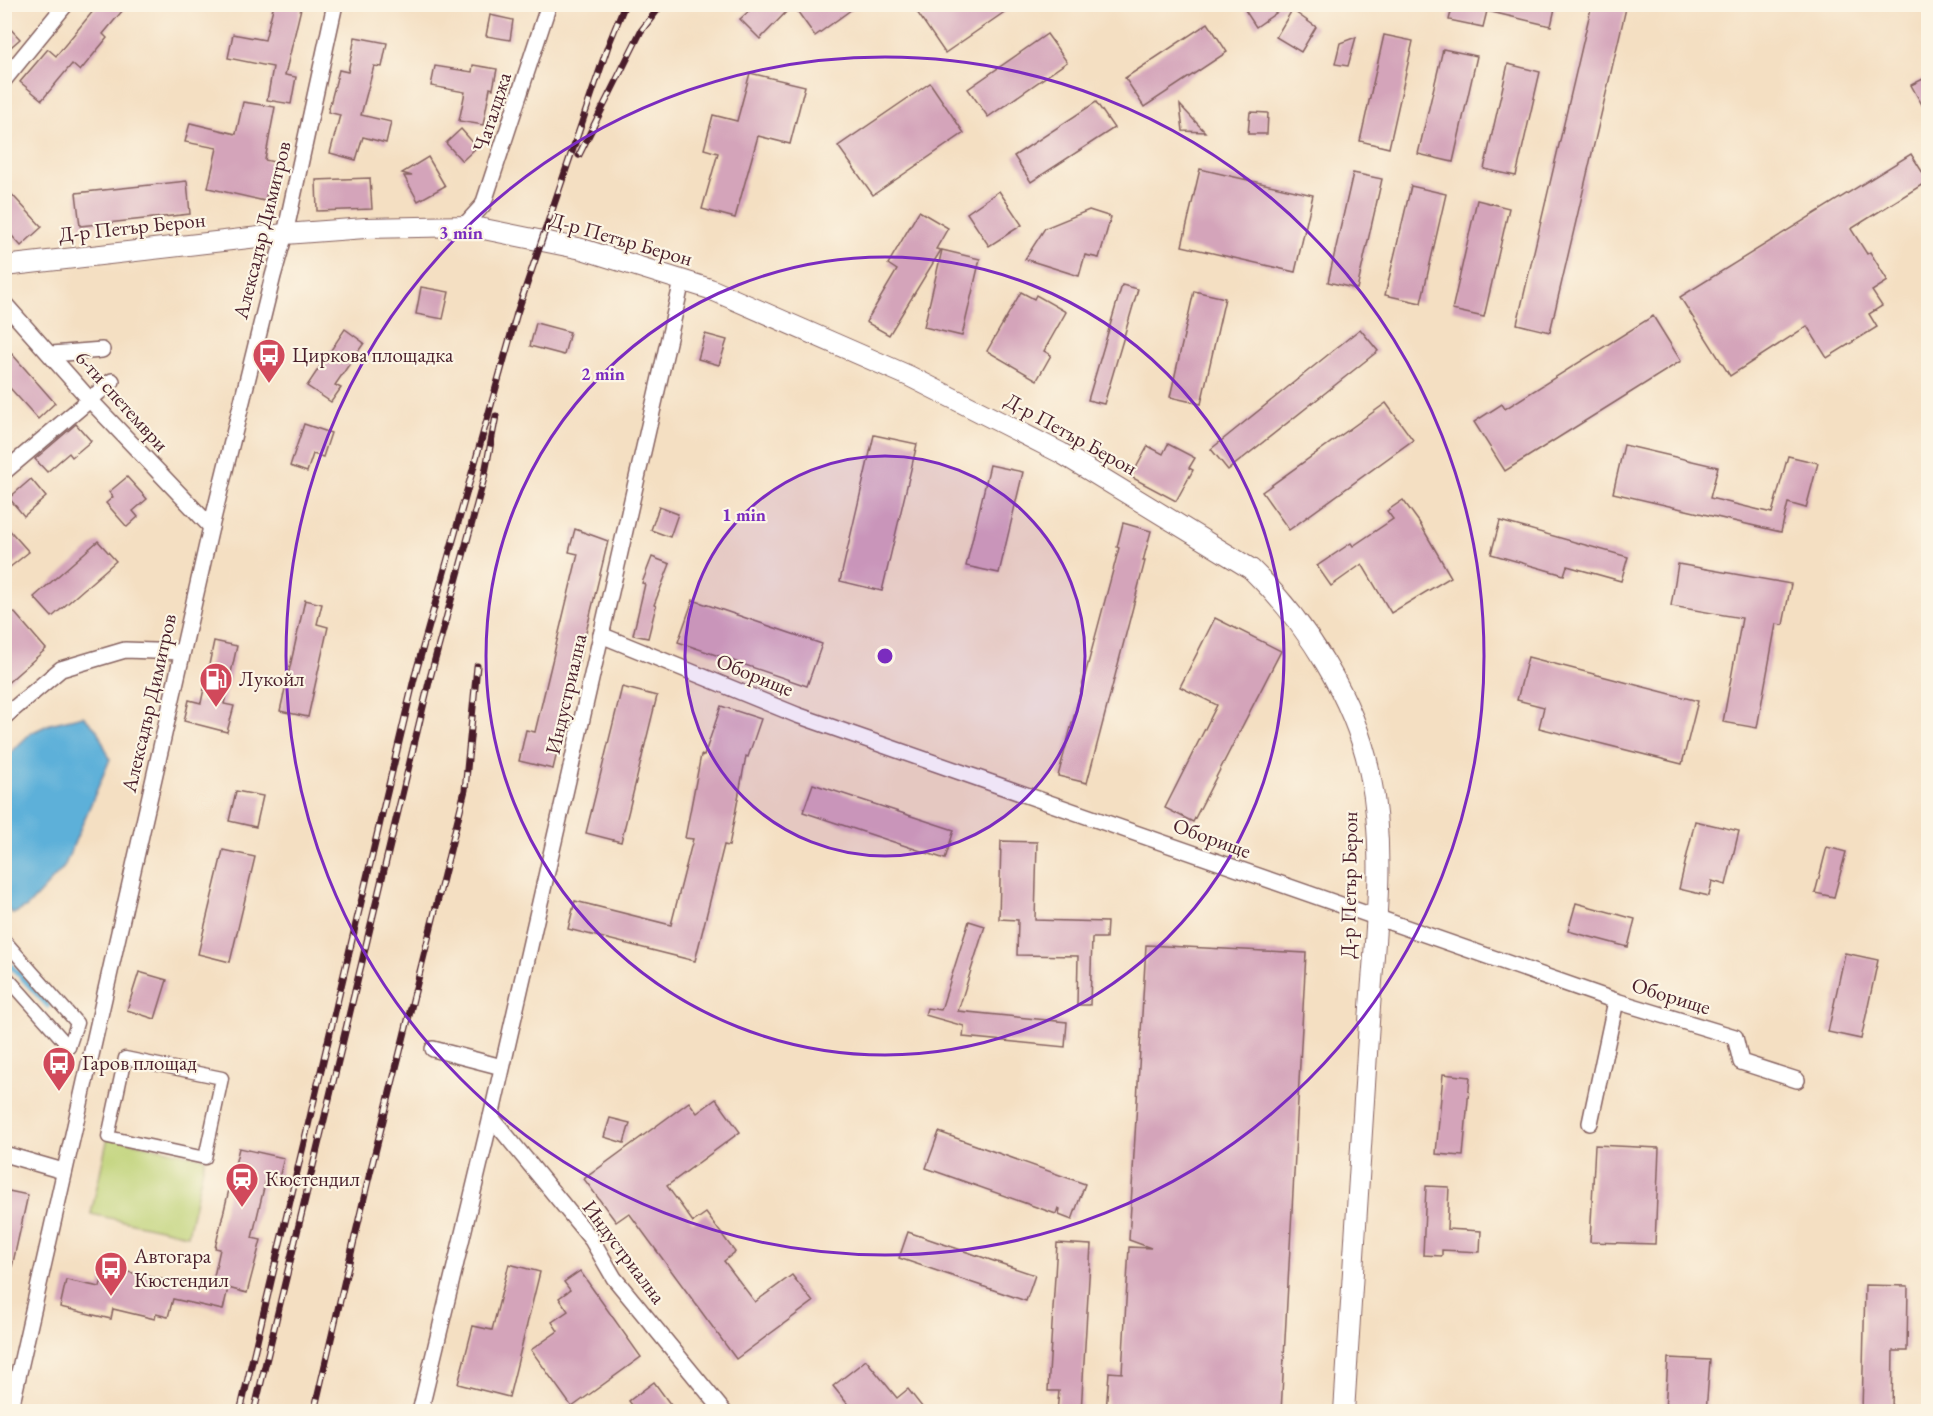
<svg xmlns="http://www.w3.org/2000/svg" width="1933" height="1416" font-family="'EB Garamond',serif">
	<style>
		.green { fill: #bed276; stroke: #847850; stroke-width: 1.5 }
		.water { fill: #5db0d9; stroke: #546882; stroke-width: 1.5 }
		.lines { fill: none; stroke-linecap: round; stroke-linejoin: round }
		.stream { stroke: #5db0d9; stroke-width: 5 }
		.building { fill: #d4a4ba }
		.pedestrian-casing { stroke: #866260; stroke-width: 15 }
		.minor-casing { stroke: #866260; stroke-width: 18 }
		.tertiary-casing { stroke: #866260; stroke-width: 22 }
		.pedestrian { stroke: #fff; stroke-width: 12 }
		.minor { stroke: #fff; stroke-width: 15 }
		.tertiary { stroke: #fff; stroke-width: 20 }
		.rail-casing { stroke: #4a1f2b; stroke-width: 7 }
		.rail { stroke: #fcf5e5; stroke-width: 4.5; stroke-dasharray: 14; stroke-linecap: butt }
		.ring { fill: none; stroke: #7b2cbf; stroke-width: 3 }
		.labels { text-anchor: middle; stroke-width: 4.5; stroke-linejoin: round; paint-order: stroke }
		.street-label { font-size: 21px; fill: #4a1f2b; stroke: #fcf5e5 }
		.poi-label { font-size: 21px; fill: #4a1f2b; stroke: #fcf5e5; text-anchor: start }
		.centre { fill: #7b2cbf; stroke: #fcf5e5; stroke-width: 3 }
		.ring-label { font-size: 18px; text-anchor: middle; font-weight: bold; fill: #7b2cbf; stroke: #fcf5e5; stroke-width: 4.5; stroke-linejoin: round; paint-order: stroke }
	</style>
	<rect width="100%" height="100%" fill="#fcf5e5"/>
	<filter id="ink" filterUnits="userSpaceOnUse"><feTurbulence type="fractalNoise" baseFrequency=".0167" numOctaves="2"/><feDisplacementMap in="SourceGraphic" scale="12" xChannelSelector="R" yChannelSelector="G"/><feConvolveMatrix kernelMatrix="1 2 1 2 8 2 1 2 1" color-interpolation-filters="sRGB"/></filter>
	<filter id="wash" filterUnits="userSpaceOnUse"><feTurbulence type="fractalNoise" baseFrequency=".008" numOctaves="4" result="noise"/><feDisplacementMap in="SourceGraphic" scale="24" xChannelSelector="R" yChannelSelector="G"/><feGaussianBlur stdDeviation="1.35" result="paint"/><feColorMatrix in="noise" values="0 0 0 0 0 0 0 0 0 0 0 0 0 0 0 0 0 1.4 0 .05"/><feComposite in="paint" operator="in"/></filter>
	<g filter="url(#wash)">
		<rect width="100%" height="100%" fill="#f4dfc2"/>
		<polygon class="green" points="108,1137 205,1158 188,1235 91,1214"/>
		<polygon class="water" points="83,716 97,730 110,759 64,867 27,907 13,914 5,906 5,758 31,733 50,724"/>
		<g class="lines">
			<polyline class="stream" points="4,958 48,1006"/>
		</g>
		<g id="blocks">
			<g class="building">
				<polygon points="99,4 128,4 103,34 107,38 80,71 72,64 42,100 20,82 48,49 56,56"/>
				<polygon points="274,4 302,4 285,75 296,77 291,104 267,100 273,67 228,58 233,34 265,40"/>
				<polygon points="757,4 859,4 815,36 793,5 760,39 740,19"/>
				<polygon points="927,4 1016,4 945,53 917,12"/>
				<polygon points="1241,4 1289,4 1256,27"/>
				<polygon points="1453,4 1556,4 1551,26 1487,11 1483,27 1449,20"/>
				<polygon points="1592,4 1627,4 1550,332 1517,324"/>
				<polygon points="1292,10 1316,27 1301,52 1276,37"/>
				<polygon points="490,15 513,20 510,40 486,36"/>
				<polygon points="4,22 20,39 4,53"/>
				<polygon points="1208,23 1227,52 1144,107 1125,78"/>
				<polygon points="1047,34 1067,62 988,117 968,89"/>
				<polygon points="1384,35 1413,41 1389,148 1360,141"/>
				<polygon points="355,37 387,43 382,67 374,66 361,115 391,122 386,143 363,137 356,160 330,153 340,115 328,112 339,70 348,72"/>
				<polygon points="1356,37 1348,66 1335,64 1340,43"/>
				<polygon points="1443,49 1477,56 1453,162 1418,154"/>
				<polygon points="1508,64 1540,72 1516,176 1484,169"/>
				<polygon points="473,65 497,69 493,89 490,88 483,125 459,121 465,92 431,86 435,66 472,72"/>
				<polygon points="750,73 805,86 790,144 758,136 735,218 702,209 718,153 704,149 713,115 737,121"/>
				<polygon points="1929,76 1929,117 1911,85"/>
				<polygon points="930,83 964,133 873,195 838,146"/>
				<polygon points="243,102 275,107 265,160 274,162 265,201 208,188 217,148 185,142 190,123 236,134"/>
				<polygon points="1096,102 1114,128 1031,182 1014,156"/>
				<polygon points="1180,105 1205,132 1183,131"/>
				<polygon points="1250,112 1268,113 1267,134 1248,134"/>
				<polygon points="461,129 477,147 462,161 446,143"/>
				<polygon points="1911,154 1928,181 1851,229 1867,254 1870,252 1888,281 1872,291 1882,306 1869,314 1877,327 1827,358 1807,326 1730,376 1680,297"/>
				<polygon points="428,157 445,186 418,201 404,176 412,176 402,173"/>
				<polygon points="1200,169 1313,195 1295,272 1182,246"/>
				<polygon points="1353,173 1382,179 1357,289 1328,282"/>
				<polygon points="370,178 372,209 317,211 316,180"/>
				<polygon points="187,181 190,214 80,226 76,193"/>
				<polygon points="4,186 42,227 21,246 4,227"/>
				<polygon points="1411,186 1446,194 1421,303 1385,295"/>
				<polygon points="999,191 1022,225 989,246 967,213"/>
				<polygon points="1477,200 1509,208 1484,317 1452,310"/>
				<polygon points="1089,210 1111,217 1099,258 1085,255 1079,276 1025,259 1045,228"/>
				<polygon points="919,211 948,228 936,249 941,250 889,335 866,322 897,270 888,264"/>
				<polygon points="942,250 980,259 962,336 924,327"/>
				<polygon points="1122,285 1138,289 1104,404 1088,400"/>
				<polygon points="421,287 449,292 443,319 416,314"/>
				<polygon points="1194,291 1225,298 1201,404 1170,397"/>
				<polygon points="1021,292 1034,299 1036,295 1066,312 1044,351 1051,355 1037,380 987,351"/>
				<polygon points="1653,316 1681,361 1505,471 1474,422 1502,404 1505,409"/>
				<polygon points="536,323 570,332 564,355 530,346"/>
				<polygon points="345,329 364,343 335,385 341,388 331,402 307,386"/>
				<polygon points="1360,329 1378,351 1228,470 1211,449"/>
				<polygon points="705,334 727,340 719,365 698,359"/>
				<polygon points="12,354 55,403 38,419 10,388 4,390 4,360"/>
				<polygon points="1386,403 1413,440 1289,530 1262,492"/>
				<polygon points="76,424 91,441 72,457 69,453 47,472 35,459"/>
				<polygon points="304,424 331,433 323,457 313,454 307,472 290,466"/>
				<polygon points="874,435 917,444 882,591 840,581"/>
				<polygon points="1168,444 1195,458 1189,468 1193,470 1176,501 1131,477 1148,446 1163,454"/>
				<polygon points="1624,445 1718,467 1710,498 1772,513 1788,456 1818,463 1806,508 1788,503 1781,532 1613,493"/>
				<polygon points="990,465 1023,472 999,573 966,566"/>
				<polygon points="127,477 147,499 133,511 138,517 127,527 106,503 113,497 109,492"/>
				<polygon points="31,479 46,497 24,516 9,498"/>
				<polygon points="1403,500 1419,522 1451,577 1391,613 1362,564 1331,586 1317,566 1351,543 1353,546 1393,519 1387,511"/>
				<polygon points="659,507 678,514 670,537 651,530"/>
				<polygon points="1500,521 1628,557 1621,581 1567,566 1564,575 1491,554"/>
				<polygon points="1123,523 1151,531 1143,561 1145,561 1087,783 1058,776 1119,548 1117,547"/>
				<polygon points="4,524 29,552 4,572"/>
				<polygon points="575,529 608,541 553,769 519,761 526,730 535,732 578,554 569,552"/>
				<polygon points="98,541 116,561 52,617 34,597"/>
				<polygon points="652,557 670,564 654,605 656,606 648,638 633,635 645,584 642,583"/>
				<polygon points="1678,564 1791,584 1783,625 1776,624 1757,728 1723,722 1742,618 1671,606"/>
				<polygon points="305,600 322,604 317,624 328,627 308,717 280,711"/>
				<polygon points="693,600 822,644 807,686 678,642"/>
				<polygon points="14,612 46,649 4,686 4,620"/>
				<polygon points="1215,618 1281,651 1193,822 1165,808 1217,705 1180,687"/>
				<polygon points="214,641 237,646 224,704 234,706 227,732 184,721 189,700 201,703"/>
				<polygon points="1528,657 1698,701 1682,764 1539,728 1544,707 1517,700"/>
				<polygon points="622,687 657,696 621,842 586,833"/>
				<polygon points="721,706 761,719 748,757 746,756 729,846 724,845 695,961 568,929 575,901 671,925 693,839 685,838 701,755 704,756"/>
				<polygon points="813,784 954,830 945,859 803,812"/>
				<polygon points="236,791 263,796 256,827 229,821"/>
				<polygon points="1695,821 1739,831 1726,885 1712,881 1709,896 1679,889"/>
				<polygon points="1001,841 1037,842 1035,920 1107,922 1106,938 1092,938 1090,1005 1077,1005 1078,956 1017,955 1018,920 999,919"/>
				<polygon points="1827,847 1846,852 1834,897 1815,893"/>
				<polygon points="223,850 255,857 230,962 198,954"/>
				<polygon points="1576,903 1635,919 1628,947 1568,931"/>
				<polygon points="969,921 985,926 958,1011 1067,1022 1065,1047 963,1037 964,1026 925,1015 927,1008 941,1010"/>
				<polygon points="1146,945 1306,953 1281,1412 1106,1412 1109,1372 1122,1373 1129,1247 1151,1248 1129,1240"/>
				<polygon points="1845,953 1878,960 1861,1039 1828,1032"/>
				<polygon points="139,972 167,980 155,1019 127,1010"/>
				<polygon points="1443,1074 1470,1077 1463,1156 1436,1154"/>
				<polygon points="716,1099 740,1132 667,1186 693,1222 706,1213 735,1252 724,1261 755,1302 792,1275 813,1302 736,1359 629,1213 616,1222 584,1179 689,1102 697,1113"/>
				<polygon points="610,1118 630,1123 624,1143 604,1137"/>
				<polygon points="939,1132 1085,1184 1072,1220 1059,1215 1060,1209 1058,1208 1056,1214 926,1168"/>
				<polygon points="1595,1145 1659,1148 1655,1244 1590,1242"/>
				<polygon points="239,1148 284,1158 279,1178 267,1175 252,1238 261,1240 247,1293 228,1288 223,1310 173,1299 168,1317 156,1314 155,1319 113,1309 111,1319 60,1307 66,1280 100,1287 105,1267 211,1290 220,1249 215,1248"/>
				<polygon points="1426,1186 1449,1187 1447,1229 1481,1231 1480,1252 1442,1250 1442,1256 1423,1255"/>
				<polygon points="4,1190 28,1195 10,1276 4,1276"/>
				<polygon points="908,1232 1035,1275 1026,1301 899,1258"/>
				<polygon points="1057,1243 1091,1245 1081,1412 1057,1412 1059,1391 1048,1391"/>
				<polygon points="509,1264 540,1272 509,1397 458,1384 473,1326 492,1330"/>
				<polygon points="580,1271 641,1357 572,1407 531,1350 558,1331 552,1322 568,1311 559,1298 570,1290 564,1282"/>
				<polygon points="1865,1285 1908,1286 1907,1351 1893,1351 1892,1412 1862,1412"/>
				<polygon points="1668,1358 1710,1360 1706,1412 1665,1412"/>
				<polygon points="866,1360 897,1398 908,1389 926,1412 854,1412 833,1386"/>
				<polygon points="654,1382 676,1412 637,1412 629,1401"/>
			</g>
		</g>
	</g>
	<g filter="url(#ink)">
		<use href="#blocks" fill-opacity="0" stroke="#866260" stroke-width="1.5"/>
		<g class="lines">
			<defs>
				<g id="pedestrian">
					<polyline points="4,940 77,1023 69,1047"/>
					<polyline points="4,974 69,1047"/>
					<polygon points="125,1058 222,1078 205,1158 108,1137"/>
				</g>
				<g id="minor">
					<polyline points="4,80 66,4"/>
					<polyline points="464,226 483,205 549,4"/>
					<polyline points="682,281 491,1117 592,1240 614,1278 724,1412"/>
					<polyline points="4,303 90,400 211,527"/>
					<polyline points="52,354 102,350"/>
					<polyline points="4,472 112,381"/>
					<polyline points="601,635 797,715 1616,1001 1735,1037 1741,1062 1797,1080"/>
					<polyline points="4,717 61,669 125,650 182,652"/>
					<polyline points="433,1049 502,1067"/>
					<polyline points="1590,1123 1616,1001"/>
					<polyline points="4,1154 63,1171"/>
					<polyline points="10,1412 211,527 273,276 285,234 335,4"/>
					<polyline points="420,1412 491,1117"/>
				</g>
				<path id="tertiary" d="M 4,266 L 285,234 L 365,228 L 469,226 L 582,249 L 710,289 L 909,376 L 1061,453 L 1251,569 C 1306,622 1355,699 1370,774 C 1387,855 1374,941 1369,1022 C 1361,1152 1352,1282 1344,1412"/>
			</defs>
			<use href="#pedestrian" class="pedestrian-casing"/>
			<use href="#minor" class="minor-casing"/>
			<use href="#tertiary" class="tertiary-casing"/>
			<use href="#pedestrian" class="pedestrian"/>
			<use href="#minor" class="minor"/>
			<use href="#tertiary" class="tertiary"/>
			<defs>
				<g id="rail">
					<polyline points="579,155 641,31 662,4"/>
					<polyline points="240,1412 414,679 517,313 608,46 625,4"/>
					<polyline points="254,1412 430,678 484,478 496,416"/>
					<polyline points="314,1412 367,1185 465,790 477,666"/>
				</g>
			</defs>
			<use href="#rail" class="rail-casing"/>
			<use href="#rail" class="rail"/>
		</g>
	</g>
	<circle cx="885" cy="656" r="200" fill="#7b2cbf" fill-opacity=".12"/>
	<g class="ring">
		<circle cx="885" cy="656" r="200"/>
		<circle cx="885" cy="656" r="399"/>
		<circle cx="885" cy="656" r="599"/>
	</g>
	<defs>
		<symbol id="bus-pin" viewBox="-11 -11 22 30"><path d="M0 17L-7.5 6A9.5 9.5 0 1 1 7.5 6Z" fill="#d1495b" stroke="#fcf5e5"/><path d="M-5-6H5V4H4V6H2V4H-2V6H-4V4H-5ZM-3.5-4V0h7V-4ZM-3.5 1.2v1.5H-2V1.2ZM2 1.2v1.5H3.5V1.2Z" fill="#fff"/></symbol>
		<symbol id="fuel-pin" viewBox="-11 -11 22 30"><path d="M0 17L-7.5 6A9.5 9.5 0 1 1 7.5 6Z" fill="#d1495b" stroke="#fcf5e5"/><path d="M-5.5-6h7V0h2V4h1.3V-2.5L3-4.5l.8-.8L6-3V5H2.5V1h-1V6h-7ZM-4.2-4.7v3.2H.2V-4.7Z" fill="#fff"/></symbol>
		<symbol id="station-pin" viewBox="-11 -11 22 30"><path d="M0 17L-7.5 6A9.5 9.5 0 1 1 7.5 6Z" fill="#d1495b" stroke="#fcf5e5"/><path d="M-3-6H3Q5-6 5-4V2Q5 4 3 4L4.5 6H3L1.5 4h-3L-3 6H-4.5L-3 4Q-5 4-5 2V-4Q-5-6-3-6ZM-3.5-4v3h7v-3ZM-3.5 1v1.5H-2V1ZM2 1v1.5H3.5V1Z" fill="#fff"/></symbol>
	</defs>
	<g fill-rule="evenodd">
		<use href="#bus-pin" x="250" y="336" width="38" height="52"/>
		<use href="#fuel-pin" x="197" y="660" width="38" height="52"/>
		<use href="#bus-pin" x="40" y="1044" width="38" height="52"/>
		<use href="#station-pin" x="223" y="1160" width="38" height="52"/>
		<use href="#bus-pin" x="92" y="1249" width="38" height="52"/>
	</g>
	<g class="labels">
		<g class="street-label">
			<text transform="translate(492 112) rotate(-72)" y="7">Чаталджа</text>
			<text transform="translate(132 227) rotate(-6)" y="7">Д-р Петър Берон</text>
			<text transform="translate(262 230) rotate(-76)" y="7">Алексадър Димитров</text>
			<text transform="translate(621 239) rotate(16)" y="7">Д-р Петър Берон</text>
			<text transform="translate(122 401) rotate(48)" y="7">6-ти спетември</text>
			<text transform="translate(1071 434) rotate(29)" y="7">Д-р Петър Берон</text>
			<text transform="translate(755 675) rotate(22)" y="7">Оборище</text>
			<text transform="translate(566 694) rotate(-77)" y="7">Индустриална</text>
			<text transform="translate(149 703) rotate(-77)" y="7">Алексадър Димитров</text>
			<text transform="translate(1212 838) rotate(20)" y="7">Оборище</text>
			<text transform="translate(1349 885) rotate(-89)" y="7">Д-р Петър Берон</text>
			<text transform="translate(1671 996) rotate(17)" y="7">Оборище</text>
			<text transform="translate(624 1252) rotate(53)" y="7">Индустриална</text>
		</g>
		<g class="poi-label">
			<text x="292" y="362">Циркова площадка</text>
			<text x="239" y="686">Лукойл</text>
			<text x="82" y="1070">Гаров площад</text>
			<text x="265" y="1186">Кюстендил</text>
			<text x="134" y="1263">Автогара<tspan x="134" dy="24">Кюстендил</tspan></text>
		</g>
	</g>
	<circle cx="885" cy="656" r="9" class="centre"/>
	<g class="ring-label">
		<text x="461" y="239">3 min</text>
		<text x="603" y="380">2 min</text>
		<text x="744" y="521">1 min</text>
	</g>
	<rect width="1933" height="1416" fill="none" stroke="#fcf5e5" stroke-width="24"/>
</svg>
